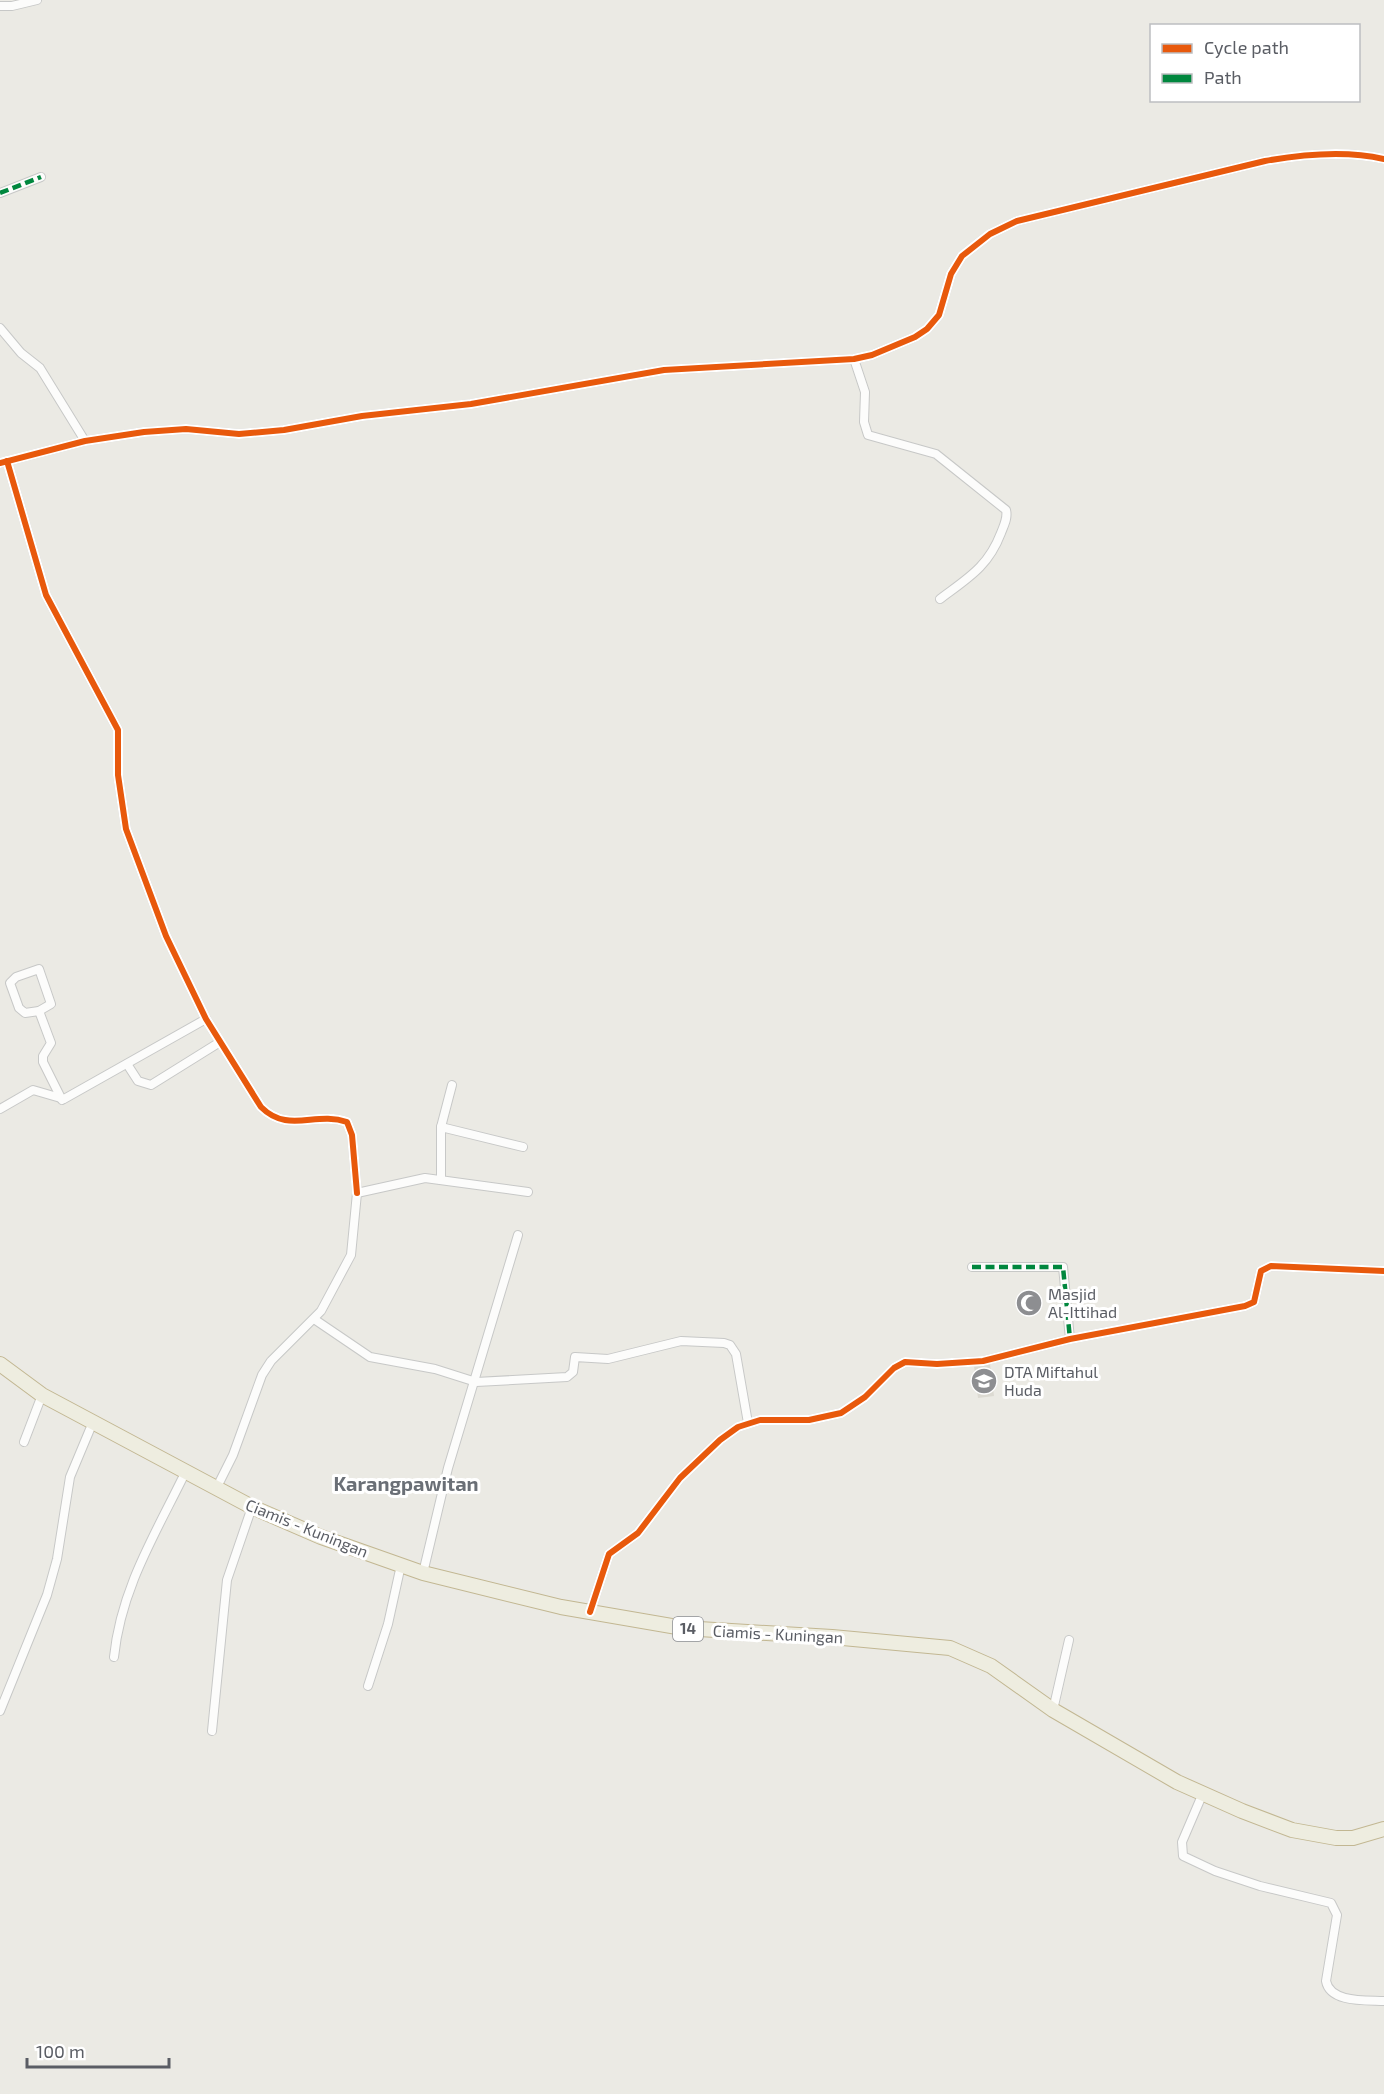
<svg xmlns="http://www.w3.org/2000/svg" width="1384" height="2094" font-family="'Exo 2',sans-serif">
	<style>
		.education { fill: #dcdad2 }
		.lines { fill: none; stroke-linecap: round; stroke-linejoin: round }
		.street-casing { stroke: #c7c8c7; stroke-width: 10 }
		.highway-casing { stroke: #c2b792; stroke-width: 16 }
		.street { stroke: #fcfcfb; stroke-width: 8 }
		.highway { stroke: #eeede0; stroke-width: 14 }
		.quiet { stroke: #00873e; stroke-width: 4.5; stroke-dasharray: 9 4.5; stroke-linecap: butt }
		.cycleway-casing { stroke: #fff; stroke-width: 10 }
		.cycleway { stroke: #e8590c; stroke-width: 6 }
		.labels { text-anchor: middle; stroke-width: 6; stroke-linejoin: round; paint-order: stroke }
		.shield { fill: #fff; stroke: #8c8e92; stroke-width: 1.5 }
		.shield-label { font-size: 15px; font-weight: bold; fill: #5a5d64 }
		.poi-label { font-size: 16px; fill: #5a5d64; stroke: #fff; text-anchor: start }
		.street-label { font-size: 16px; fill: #5a5d64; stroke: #fff }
		.quarter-label { font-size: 20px; font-weight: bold; fill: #6a6f76; stroke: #fff }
	</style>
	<rect width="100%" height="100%" fill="#ebeae4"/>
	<polygon class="education" points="990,1364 994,1396 978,1398 974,1366"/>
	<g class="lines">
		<defs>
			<g id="street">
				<polyline points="0,6 12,6 37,0"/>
				<polyline points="0,193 41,177"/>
				<polyline points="0,328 21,353 40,368 85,441"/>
				<path d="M 854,359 L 865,392 L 864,422 L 868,435 L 936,454 L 1006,510 C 1008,518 1004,525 1001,533 C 988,567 968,578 940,599"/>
				<path d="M 7,461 L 46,595 L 118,730 L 118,775 L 126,829 L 166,936 L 206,1019 L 261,1107 C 288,1134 315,1111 347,1122 L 352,1135 L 357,1193"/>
				<path d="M 0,463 L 85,441 L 144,432 L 186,429 L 239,434 L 284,430 L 362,416 L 471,404 L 664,370 L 854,359 L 872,355 L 915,337 L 927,329 L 939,315 L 951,274 L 962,256 L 990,234 L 1017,221 L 1265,161 C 1304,154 1345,150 1384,159"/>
				<polygon points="39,969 51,1004 39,1011 25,1013 19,1008 10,983 16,977"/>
				<polyline points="39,1011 51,1043 43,1056 43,1062 62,1100"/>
				<polyline points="127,1064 138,1081 151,1085 220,1042"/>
				<polyline points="0,1109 33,1090 64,1099 206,1019"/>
				<polyline points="441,1127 452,1085"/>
				<polyline points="441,1180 441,1127 523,1147"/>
				<polyline points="972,1267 1063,1267 1070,1339"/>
				<polyline points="314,1319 370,1357 435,1369 476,1382 567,1377 573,1372 575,1357 608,1359 681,1341 724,1343 730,1345 736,1354 748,1423"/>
				<polyline points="24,1442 42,1395"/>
				<polyline points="216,1489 233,1455 262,1375 271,1361 321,1311 351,1255 357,1193 425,1178 528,1192"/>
				<polyline points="423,1573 448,1468 518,1235"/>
				<polyline points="590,1612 609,1554 638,1533 680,1478 720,1440 738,1427 760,1420 809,1420 841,1413 865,1397 894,1368 905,1362 937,1364 983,1361 1070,1339 1245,1306 1254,1302 1261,1271 1271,1266 1384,1271"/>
				<path d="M 114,1657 C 121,1588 156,1533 186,1471"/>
				<polyline points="368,1686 388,1624 401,1565"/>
				<polyline points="1053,1710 1069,1640"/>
				<polyline points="0,1711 47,1595 57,1559 70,1477 93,1422"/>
				<polyline points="212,1731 227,1580 252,1507"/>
				<path d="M 1203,1793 L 1182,1842 L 1183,1856 L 1215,1871 L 1260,1886 L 1331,1903 L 1337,1915 L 1326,1981 C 1330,2003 1366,2000 1384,2001"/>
			</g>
			<polyline id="highway" points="0,1364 42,1395 252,1507 321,1537 423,1573 561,1607 683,1628 832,1637 950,1648 991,1666 1053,1710 1177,1782 1242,1811 1292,1830 1336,1838 1353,1838 1384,1829"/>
		</defs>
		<use href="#street" class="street-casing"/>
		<use href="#highway" class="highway-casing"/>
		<use href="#street" class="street"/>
		<use href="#highway" class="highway"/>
		<g class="quiet">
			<polyline points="0,193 41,177"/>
			<polyline points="972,1267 1063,1267 1070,1339"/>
		</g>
		<defs>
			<g id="cycleway">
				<path d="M 7,461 L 46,595 L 118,730 L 118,775 L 126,829 L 166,936 L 206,1019 L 261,1107 C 288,1134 315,1111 347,1122 L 352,1135 L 357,1193"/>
				<path d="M 0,463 L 85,441 L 144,432 L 186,429 L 239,434 L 284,430 L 362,416 L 471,404 L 664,370 L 854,359 L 872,355 L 915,337 L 927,329 L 939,315 L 951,274 L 962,256 L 990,234 L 1017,221 L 1265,161 C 1304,154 1345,150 1384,159"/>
				<polyline points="590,1612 609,1554 638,1533 680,1478 720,1440 738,1427 760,1420 809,1420 841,1413 865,1397 894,1368 905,1362 937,1364 983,1361 1070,1339 1245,1306 1254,1302 1261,1271 1271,1266 1384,1271"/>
			</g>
		</defs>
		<use href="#cycleway" class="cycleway-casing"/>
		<use href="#cycleway" class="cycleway"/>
	</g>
	<defs>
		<symbol id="mosque-disc" viewBox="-11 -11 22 22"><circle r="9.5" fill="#8d8e91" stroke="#fff"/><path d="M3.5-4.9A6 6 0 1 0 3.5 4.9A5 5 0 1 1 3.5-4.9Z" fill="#fff"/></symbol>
		<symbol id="school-disc" viewBox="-11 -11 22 22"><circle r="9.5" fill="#8d8e91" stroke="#fff"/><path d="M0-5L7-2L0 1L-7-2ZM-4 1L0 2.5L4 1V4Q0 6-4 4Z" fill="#fff"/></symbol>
	</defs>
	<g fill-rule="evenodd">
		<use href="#mosque-disc" x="1014" y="1288" width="30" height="30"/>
		<use href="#school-disc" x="969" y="1366" width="30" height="30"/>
	</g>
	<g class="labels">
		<rect class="shield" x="673" y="1617" width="30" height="24" rx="4.5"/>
		<g class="shield-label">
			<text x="688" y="1634">14</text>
		</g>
		<g class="poi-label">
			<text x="1048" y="1300">Masjid<tspan x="1048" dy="18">Al-Ittihad</tspan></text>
			<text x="1004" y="1378">DTA Miftahul<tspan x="1004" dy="18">Huda</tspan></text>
		</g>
		<g class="street-label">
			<text transform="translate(307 1528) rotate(22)" y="6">Ciamis - Kuningan</text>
			<text transform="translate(778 1634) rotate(3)" y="6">Ciamis - Kuningan</text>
		</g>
		<g class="quarter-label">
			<text x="406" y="1491">Karangpawitan</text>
		</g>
	</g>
	<rect x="1150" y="24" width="210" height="78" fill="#ffffff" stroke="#bdbec1" stroke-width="1.5"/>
	<rect x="1162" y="44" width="30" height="9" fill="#e8590c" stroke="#bdbec1" stroke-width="1.5"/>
	<text x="1204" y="54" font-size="18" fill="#5a5d64">Cycle path</text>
	<rect x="1162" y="74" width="30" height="9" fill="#00873e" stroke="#bdbec1" stroke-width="1.5"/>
	<text x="1204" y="84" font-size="18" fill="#5a5d64">Path</text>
	<path d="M27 2058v9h142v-9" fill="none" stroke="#5a5d64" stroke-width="3"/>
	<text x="36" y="2058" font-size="18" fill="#5a5d64" stroke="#ffffff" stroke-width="4.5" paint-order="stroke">100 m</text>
</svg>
